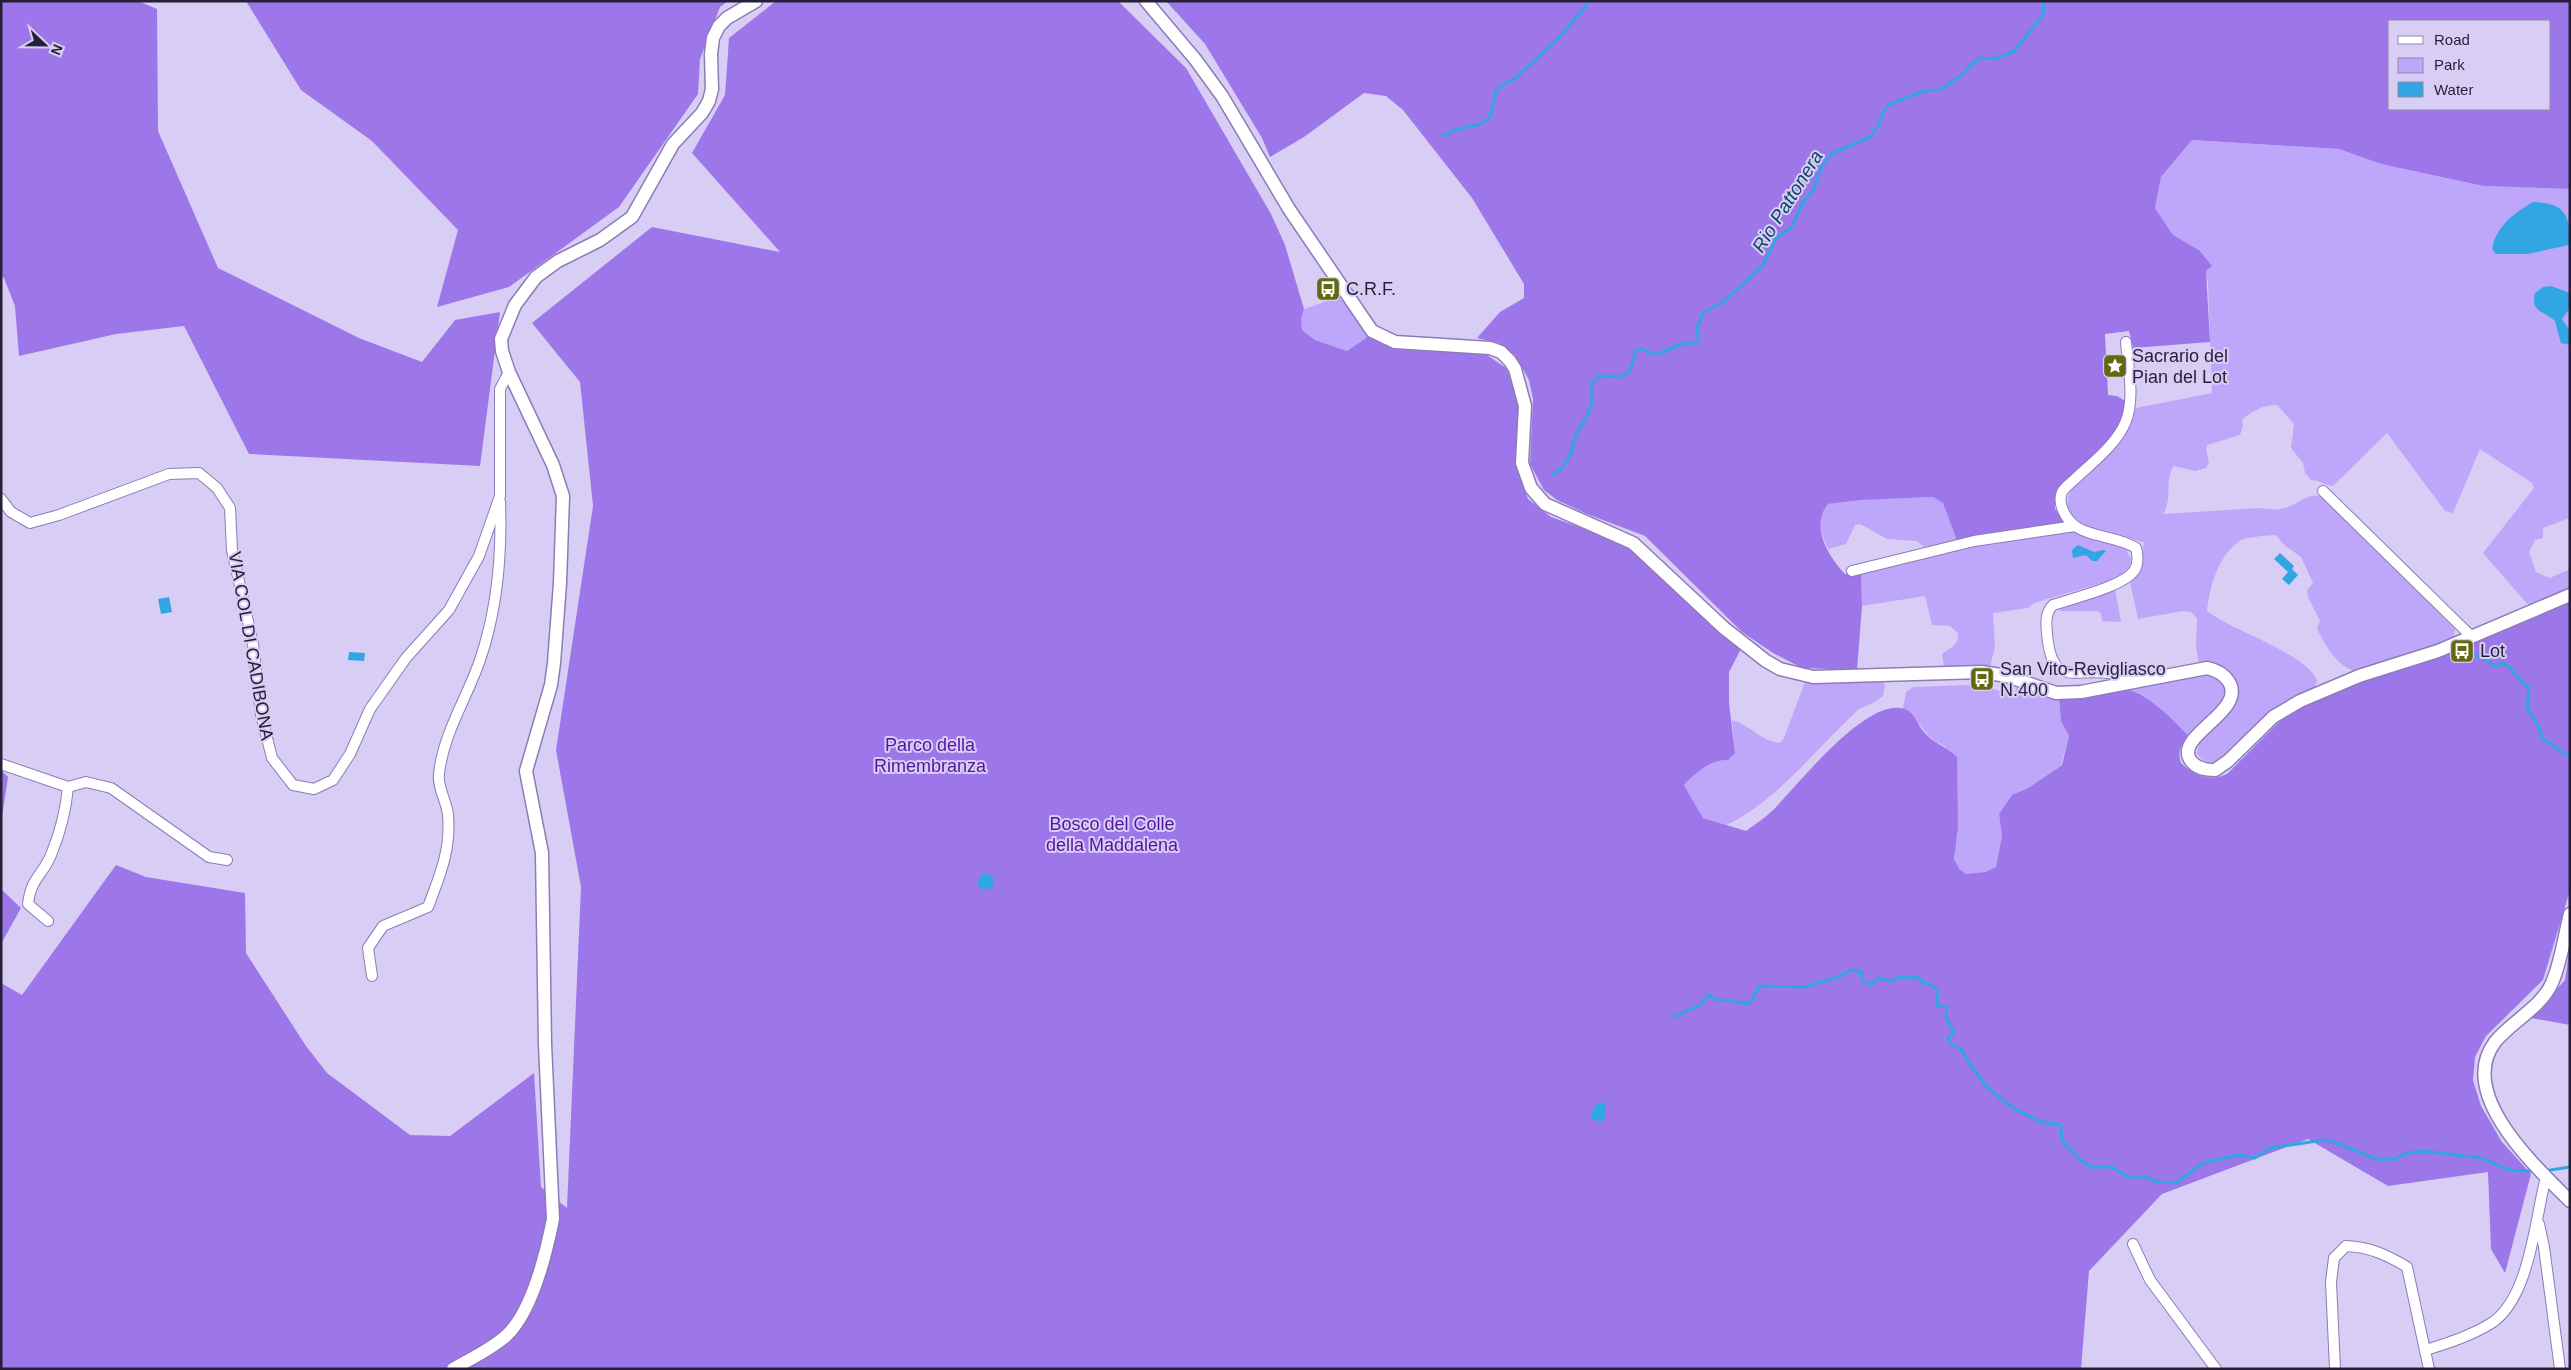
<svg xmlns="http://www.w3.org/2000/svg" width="2571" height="1370" font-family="Arial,sans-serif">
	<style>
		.green { fill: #bea6fa }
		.forest { fill: #9d77e9; fill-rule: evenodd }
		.water { fill: #32a6e2 }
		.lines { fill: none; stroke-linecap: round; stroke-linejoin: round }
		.stream { stroke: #32a6e2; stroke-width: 3 }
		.minor-casing { stroke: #8c7bb7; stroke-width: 12 }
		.tertiary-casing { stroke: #8c7bb7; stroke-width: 15 }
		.minor { stroke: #fff; stroke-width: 10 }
		.tertiary { stroke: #fff; stroke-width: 12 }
		.labels { text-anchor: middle; stroke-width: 4; stroke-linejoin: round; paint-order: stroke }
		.poi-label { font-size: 18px; fill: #261f37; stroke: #d8cef5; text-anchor: start }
		.street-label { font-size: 18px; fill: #261f37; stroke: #d8cef5 }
		.park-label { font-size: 18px; fill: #55149f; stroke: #d8cef5 }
		.water-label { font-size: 19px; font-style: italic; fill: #064765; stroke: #d8cef5 }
	</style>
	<rect width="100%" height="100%" fill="#d8cef5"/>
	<g class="green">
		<path d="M 2192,140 L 2339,149 L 2381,164 L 2482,186 L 2570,189 L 2570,518 L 2543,528 L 2543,538 L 2535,540 L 2529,552 L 2536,572 L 2550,578 L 2570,569 L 2570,588 L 2530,607 L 2483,553 L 2534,488 L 2532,483 L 2480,449 L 2453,513 L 2445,511 L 2387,433 L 2333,486 C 2324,485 2319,480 2311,480 L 2305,473 L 2303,463 L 2291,448 L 2294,424 L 2277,405 C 2263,405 2252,411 2242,420 L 2243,426 L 2240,435 L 2207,445 L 2206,450 L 2209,462 L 2206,468 L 2195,471 L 2174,466 C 2164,480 2173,500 2163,514 L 2259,508 C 2269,509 2278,511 2288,507 C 2300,502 2308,493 2322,496 L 2455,629 L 2453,640 L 2358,672 C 2338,668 2326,647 2317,629 L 2320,621 L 2308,597 L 2307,590 L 2313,583 L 2301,557 L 2283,544 L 2276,535 C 2265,536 2246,536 2238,542 C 2217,558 2210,587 2207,611 C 2232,631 2304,652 2317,680 L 2315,688 L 2287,700 L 2270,713 L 2217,761 C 2207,763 2202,762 2197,753 C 2198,750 2198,745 2200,742 C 2212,723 2252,704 2233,677 C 2225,665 2213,664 2199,664 L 2196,647 L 2197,618 L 2191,612 L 2183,611 L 2138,619 L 2130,582 L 2141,568 L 2144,542 C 2135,541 2127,536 2118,534 C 2097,528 2057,523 2070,492 L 2124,436 L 2136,408 L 2212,393 L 2208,282 L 2199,250 L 2173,235 L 2155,208 L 2161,177 Z"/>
		<polygon points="1339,297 1370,335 1347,351 1315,340 1302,330 1301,318 1304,309"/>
		<path d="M 1933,497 L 1943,503 L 1957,541 L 1925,548 L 1917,541 L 1887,539 L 1860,524 L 1855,525 L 1846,544 L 1828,549 C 1821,532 1815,520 1828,504 L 1862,500 Z"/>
		<path d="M 2071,531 L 2125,547 L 2131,559 L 2130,567 L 2115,579 L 2034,603 L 2028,608 L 1993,613 L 1995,647 L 1990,667 L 1944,667 L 1942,654 C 1951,647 1959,646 1958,633 L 1950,626 L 1932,625 L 1925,596 L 1862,606 L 1861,574 L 1986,541 Z"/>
		<polygon points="2115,589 2121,622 2102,621 2101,613 2097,611 2059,611 2062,607"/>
		<path d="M 2208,673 C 2247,689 2206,721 2188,735 L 2176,723 L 2123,689 Z"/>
		<path d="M 1882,680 L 1885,685 L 1883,696 L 1875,702 L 1859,709 C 1816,748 1779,800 1726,825 L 1703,818 L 1684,785 C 1697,772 1709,760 1728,760 L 1735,752 L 1732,720 C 1749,724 1760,741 1780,743 L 1784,738 L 1805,682 L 1852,683 Z"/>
		<path d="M 1966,685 L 1990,688 L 2014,695 L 2017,687 L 2059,698 L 2061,721 L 2069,736 L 2061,765 L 2028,788 L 2012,795 L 1999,814 L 2002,836 L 1996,867 C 1986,872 1968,879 1959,870 C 1949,858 1959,841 1958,828 C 1957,801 1950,773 1946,747 C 1921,735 1923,722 1903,708 L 1906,692 L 1913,687 Z"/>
	</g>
	<g class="forest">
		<polygon points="1,1 138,1 157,9 158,131 218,268 359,338 422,362 455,320 500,312 480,466 249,454 184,326 116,334 19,356 15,306 4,278 1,276"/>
		<polygon points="246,1 728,1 720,7 700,59 698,94 619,207 509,287 437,307 458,230 372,141 301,90"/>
		<path d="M 776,1 L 1118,1 L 1186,68 L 1271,214 L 1285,245 L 1304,309 L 1301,318 L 1302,330 L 1315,340 L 1347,351 L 1370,335 L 1382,344 L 1398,348 L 1487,355 L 1506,368 L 1517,393 L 1519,417 L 1517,466 L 1528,499 L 1551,517 L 1616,540 L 1638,555 L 1741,649 L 1729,672 L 1729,703 L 1735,753 L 1728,760 C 1709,760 1697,772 1684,785 L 1703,818 L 1746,831 C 1755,824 1765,818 1773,810 C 1799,784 1862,702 1901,708 C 1914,710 1917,724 1924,732 C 1933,743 1947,747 1957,757 L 1958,829 L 1954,859 L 1959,869 L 1966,874 L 1985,872 L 1996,867 L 2002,836 L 1999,814 L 2012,795 L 2028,788 L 2062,765 L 2069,736 L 2061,721 L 2059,698 C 2079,695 2101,688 2121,689 C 2144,689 2173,720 2188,735 C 2181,745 2177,751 2181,763 C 2194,776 2210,782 2227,774 L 2282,719 L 2297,709 L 2338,690 L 2433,658 L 2570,599 L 2570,890 L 2543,980 L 2486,1036 L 2475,1057 L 2473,1080 L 2481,1106 L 2502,1142 L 2531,1174 L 2505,1273 L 2491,1249 L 2488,1172 L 2388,1186 L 2308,1139 L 2162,1194 L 2089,1271 L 2081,1369 L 1,1369 L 1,983 L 22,995 L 116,865 L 146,877 L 245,893 L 246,953 L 306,1046 L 327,1073 L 410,1135 L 450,1136 L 534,1073 L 541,1187 L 567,1208 L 581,887 L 556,750 L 593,506 L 580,382 L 532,323 L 652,227 L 780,252 L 692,153 L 725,95 L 729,38 Z"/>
		<path d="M 1166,1 L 2570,1 L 2570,189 L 2483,186 L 2381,164 L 2339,149 L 2192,140 L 2161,177 L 2155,208 L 2173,235 L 2199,250 L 2212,266 L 2206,271 L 2210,342 L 2133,348 L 2129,331 L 2105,334 L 2108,395 L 2117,396 L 2125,401 C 2126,430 2094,455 2075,474 C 2070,478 2064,481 2060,486 C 2055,493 2055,501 2055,509 L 2065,522 L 2063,525 L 1957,541 L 1943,503 L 1933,497 L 1862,500 L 1828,504 C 1810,526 1828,556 1845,574 L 1861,574 L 1862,606 L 1857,670 L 1802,668 L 1773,653 L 1742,632 L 1645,536 L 1587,514 L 1557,500 L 1544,490 L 1530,464 L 1533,399 L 1529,380 L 1515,355 L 1499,343 L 1477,338 L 1500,312 L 1524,298 L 1524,284 L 1472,198 L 1403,110 L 1386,96 L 1364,93 L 1304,137 L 1270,157 L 1262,138 L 1205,44 ZM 2390,21 L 2550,21 L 2550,109 L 2390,109 Z"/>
		<polygon points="1,770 8,777 1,824"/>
		<polygon points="1,889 21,908 1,944"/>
		<polygon points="2570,946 2570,1025 2531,1018 2565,980"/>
	</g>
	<g class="water">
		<path d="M 2533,202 C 2564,203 2571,214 2569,245 L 2528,254 L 2496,254 L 2492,249 C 2496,226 2514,213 2533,202 Z"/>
		<path d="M 2551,286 L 2570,293 L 2570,308 L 2562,319 L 2570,331 L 2570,345 L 2561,343 L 2555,321 C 2544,311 2530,312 2535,293 L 2543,287 Z"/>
		<polygon points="2078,545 2094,552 2104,550 2106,551 2097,561 2092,561 2086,555 2073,558 2072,550"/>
		<polygon points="2280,553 2294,566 2292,569 2298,575 2289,585 2282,579 2288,572 2274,559"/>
		<polygon points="169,597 172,612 161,614 158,599"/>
		<polygon points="349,652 365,653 364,661 348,660"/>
		<circle cx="986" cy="882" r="8"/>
		<polygon points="1605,1102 1605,1116 1601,1123 1590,1118 1595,1105"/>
	</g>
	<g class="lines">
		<g class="stream">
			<polyline points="1966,70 1980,58 1994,59 2013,52 2043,15 2044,1"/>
			<polyline points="1443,136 1454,130 1481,124 1488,119 1491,115 1496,91 1502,85 1516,78 1559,38 1590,1"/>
			<path d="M 1553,474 L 1561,469 L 1570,456 L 1576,435 L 1589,412 L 1592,401 L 1592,382 L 1598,376 C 1628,375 1628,384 1636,349 L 1640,348 L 1655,355 L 1685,343 L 1696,343 L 1699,340 L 1697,328 L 1703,313 L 1726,300 L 1763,265 L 1776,238 L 1791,228 L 1804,201 L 1814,189 L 1821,168 L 1831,154 L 1870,137 L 1879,124 L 1884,110 L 1890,104 L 1924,91 L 1940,90 L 1964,73"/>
			<path d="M 2462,648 L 2496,666 L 2503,663 C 2515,668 2517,681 2529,687 L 2527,708 L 2539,727 L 2542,738 L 2570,757"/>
			<path d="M 1673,1017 L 1700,1005 L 1709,995 L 1718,1001 L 1726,1000 L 1748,1004 L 1753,999 L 1759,986 L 1805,987 L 1835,978 L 1852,970 L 1861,972 L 1863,982 L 1872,984 L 1879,978 L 1890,981 L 1900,977 L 1919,978 L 1923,983 L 1932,985 L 1937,990 L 1937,1006 L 1947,1007 L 1946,1016 L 1954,1033 L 1948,1037 C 1946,1045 1955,1045 1961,1049 C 1980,1085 2004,1107 2042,1122 C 2047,1124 2053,1123 2058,1124 L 2061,1127 L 2062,1140 L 2080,1159 L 2091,1167 L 2112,1167 L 2128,1177 L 2146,1177 L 2158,1182 L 2176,1183 L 2203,1163 L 2238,1155 L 2255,1158 L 2270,1148 L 2324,1140 L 2332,1141 L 2376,1159 L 2395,1159 C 2418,1144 2448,1156 2475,1157 C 2487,1158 2499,1168 2512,1170 C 2520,1171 2528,1171 2536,1171"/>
			<polyline points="2544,1171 2570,1167"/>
		</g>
		<defs>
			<g id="minor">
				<path d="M 2126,342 C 2128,367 2135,397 2126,421 C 2117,444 2093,462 2076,478 C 2071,483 2065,487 2062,492 C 2057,504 2066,519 2075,526 C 2092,538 2118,536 2136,548 C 2138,556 2139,564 2134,571 C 2122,587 2073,598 2053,605 C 2045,613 2046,623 2047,634 C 2052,691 2077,666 2115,674 C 2121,675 2127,678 2133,680"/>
				<polyline points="2323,491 2472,637"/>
				<polyline points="1,499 11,512 30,523 59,515 169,474 199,473 217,488 230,508 232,550 253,644 261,714 272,758 293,785 314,789 333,780 350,754 370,709 406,658 449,610 479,556 500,496 500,389 509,372"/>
				<polyline points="1852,571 1974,541 2075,526"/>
				<path d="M 1,764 L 68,787 C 66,810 60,833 51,855 C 42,876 31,878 28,904 L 48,921"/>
				<polyline points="68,787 86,782 111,788 209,857 227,860"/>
				<path d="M 372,976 L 368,948 L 383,926 L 428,907 C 440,875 451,850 448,815 C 447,802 437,787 439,774 C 443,734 467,698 480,660 C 497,610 502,555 500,502"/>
				<polyline points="2539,1224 2544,1247 2560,1369"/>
				<polyline points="2133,1244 2150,1280 2216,1369"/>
				<path d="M 2426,1350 C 2448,1343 2470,1336 2490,1324 C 2530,1300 2535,1218 2546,1177"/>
				<path d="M 2335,1369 L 2331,1282 L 2334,1258 L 2346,1246 C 2370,1247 2387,1255 2407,1267 L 2429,1369"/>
			</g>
			<g id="tertiary">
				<path d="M 1146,1 L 1195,59 L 1222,96 L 1289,209 L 1372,331 L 1395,342 L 1490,348 L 1501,352 L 1510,361 L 1515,369 L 1525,406 L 1522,463 L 1531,488 L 1545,504 L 1633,543 L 1724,628 L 1766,661 L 1780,669 L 1813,677 L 1982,672 L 2007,676 L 2056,693 L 2081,692 L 2207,668 C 2217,670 2224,674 2229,682 C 2247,712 2172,736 2191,761 C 2196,768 2206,770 2215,770 L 2228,761 L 2273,717 L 2300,701 L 2359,676 L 2438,651 L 2570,595"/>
				<path d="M 2570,914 C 2564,937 2561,964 2551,985 C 2540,1008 2511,1022 2495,1042 C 2456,1094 2535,1166 2570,1201"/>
				<path d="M 453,1369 C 470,1359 490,1350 506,1336 C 532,1312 546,1254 553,1219 L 545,1044 L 542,853 L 526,771 L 551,685 L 554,663 L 560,583 L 563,496 L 553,465 L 509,372 L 502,351 L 501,339 L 515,305 L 536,277 L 558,261 L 600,240 L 632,217 L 673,144 L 702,113 L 709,101 L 712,89 L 711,54 L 713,38 L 719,26 L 727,18 L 756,1"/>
			</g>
		</defs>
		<use href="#minor" class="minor-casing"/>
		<use href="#tertiary" class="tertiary-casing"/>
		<use href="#minor" class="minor"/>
		<use href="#tertiary" class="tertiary"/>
	</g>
	<defs>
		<symbol id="bus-square" viewBox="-11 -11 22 22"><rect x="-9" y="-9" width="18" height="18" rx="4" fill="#606a11" stroke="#d8cef5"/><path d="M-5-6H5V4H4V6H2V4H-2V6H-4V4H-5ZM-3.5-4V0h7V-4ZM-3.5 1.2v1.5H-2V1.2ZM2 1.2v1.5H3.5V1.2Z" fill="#fff"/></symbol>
		<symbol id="sight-square" viewBox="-11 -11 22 22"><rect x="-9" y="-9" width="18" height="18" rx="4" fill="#606a11" stroke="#d8cef5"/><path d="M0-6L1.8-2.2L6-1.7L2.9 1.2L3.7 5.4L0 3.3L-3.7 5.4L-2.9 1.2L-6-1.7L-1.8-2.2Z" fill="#fff"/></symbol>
	</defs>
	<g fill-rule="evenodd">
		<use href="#bus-square" x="1314" y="275" width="28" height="28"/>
		<use href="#sight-square" x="2101" y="352" width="28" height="28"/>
		<use href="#bus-square" x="2448" y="637" width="28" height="28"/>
		<use href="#bus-square" x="1968" y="665" width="28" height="28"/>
	</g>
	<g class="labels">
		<g class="poi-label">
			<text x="1346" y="295">C.R.F.</text>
			<text x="2132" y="362">Sacrario del<tspan x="2132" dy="21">Pian del Lot</tspan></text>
			<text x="2480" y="657">Lot</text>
			<text x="2000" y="675">San Vito-Revigliasco<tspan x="2000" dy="21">N.400</tspan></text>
		</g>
		<g class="street-label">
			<text transform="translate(251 646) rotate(80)" y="6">VIA COL DI CADIBONA</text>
		</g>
		<g class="park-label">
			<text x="930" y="751">Parco della<tspan x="930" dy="21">Rimembranza</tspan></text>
			<text x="1112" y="830">Bosco del Colle<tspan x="1112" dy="21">della Maddalena</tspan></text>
		</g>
		<g class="water-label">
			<text transform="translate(1787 201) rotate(-58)" y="7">Rio Pattonera</text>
		</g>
	</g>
	<rect width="2571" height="1370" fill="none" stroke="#261f37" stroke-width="5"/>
	<rect x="2388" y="20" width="162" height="90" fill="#d8cef5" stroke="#9188a9"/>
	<rect x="2398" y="36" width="25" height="8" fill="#ffffff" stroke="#9188a9"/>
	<text x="2434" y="45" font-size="15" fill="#261f37">Road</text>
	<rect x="2398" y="58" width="25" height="15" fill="#bea6fa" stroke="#9188a9"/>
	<text x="2434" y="70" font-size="15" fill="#261f37">Park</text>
	<rect x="2398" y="82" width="25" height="15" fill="#32a6e2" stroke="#9188a9"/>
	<text x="2434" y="95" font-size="15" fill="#261f37">Water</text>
	<g transform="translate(45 45) rotate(112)" stroke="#d8cef5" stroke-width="4" paint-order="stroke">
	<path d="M0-4L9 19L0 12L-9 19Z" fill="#261f37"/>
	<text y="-8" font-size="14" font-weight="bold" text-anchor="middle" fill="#261f37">N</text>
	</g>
</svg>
